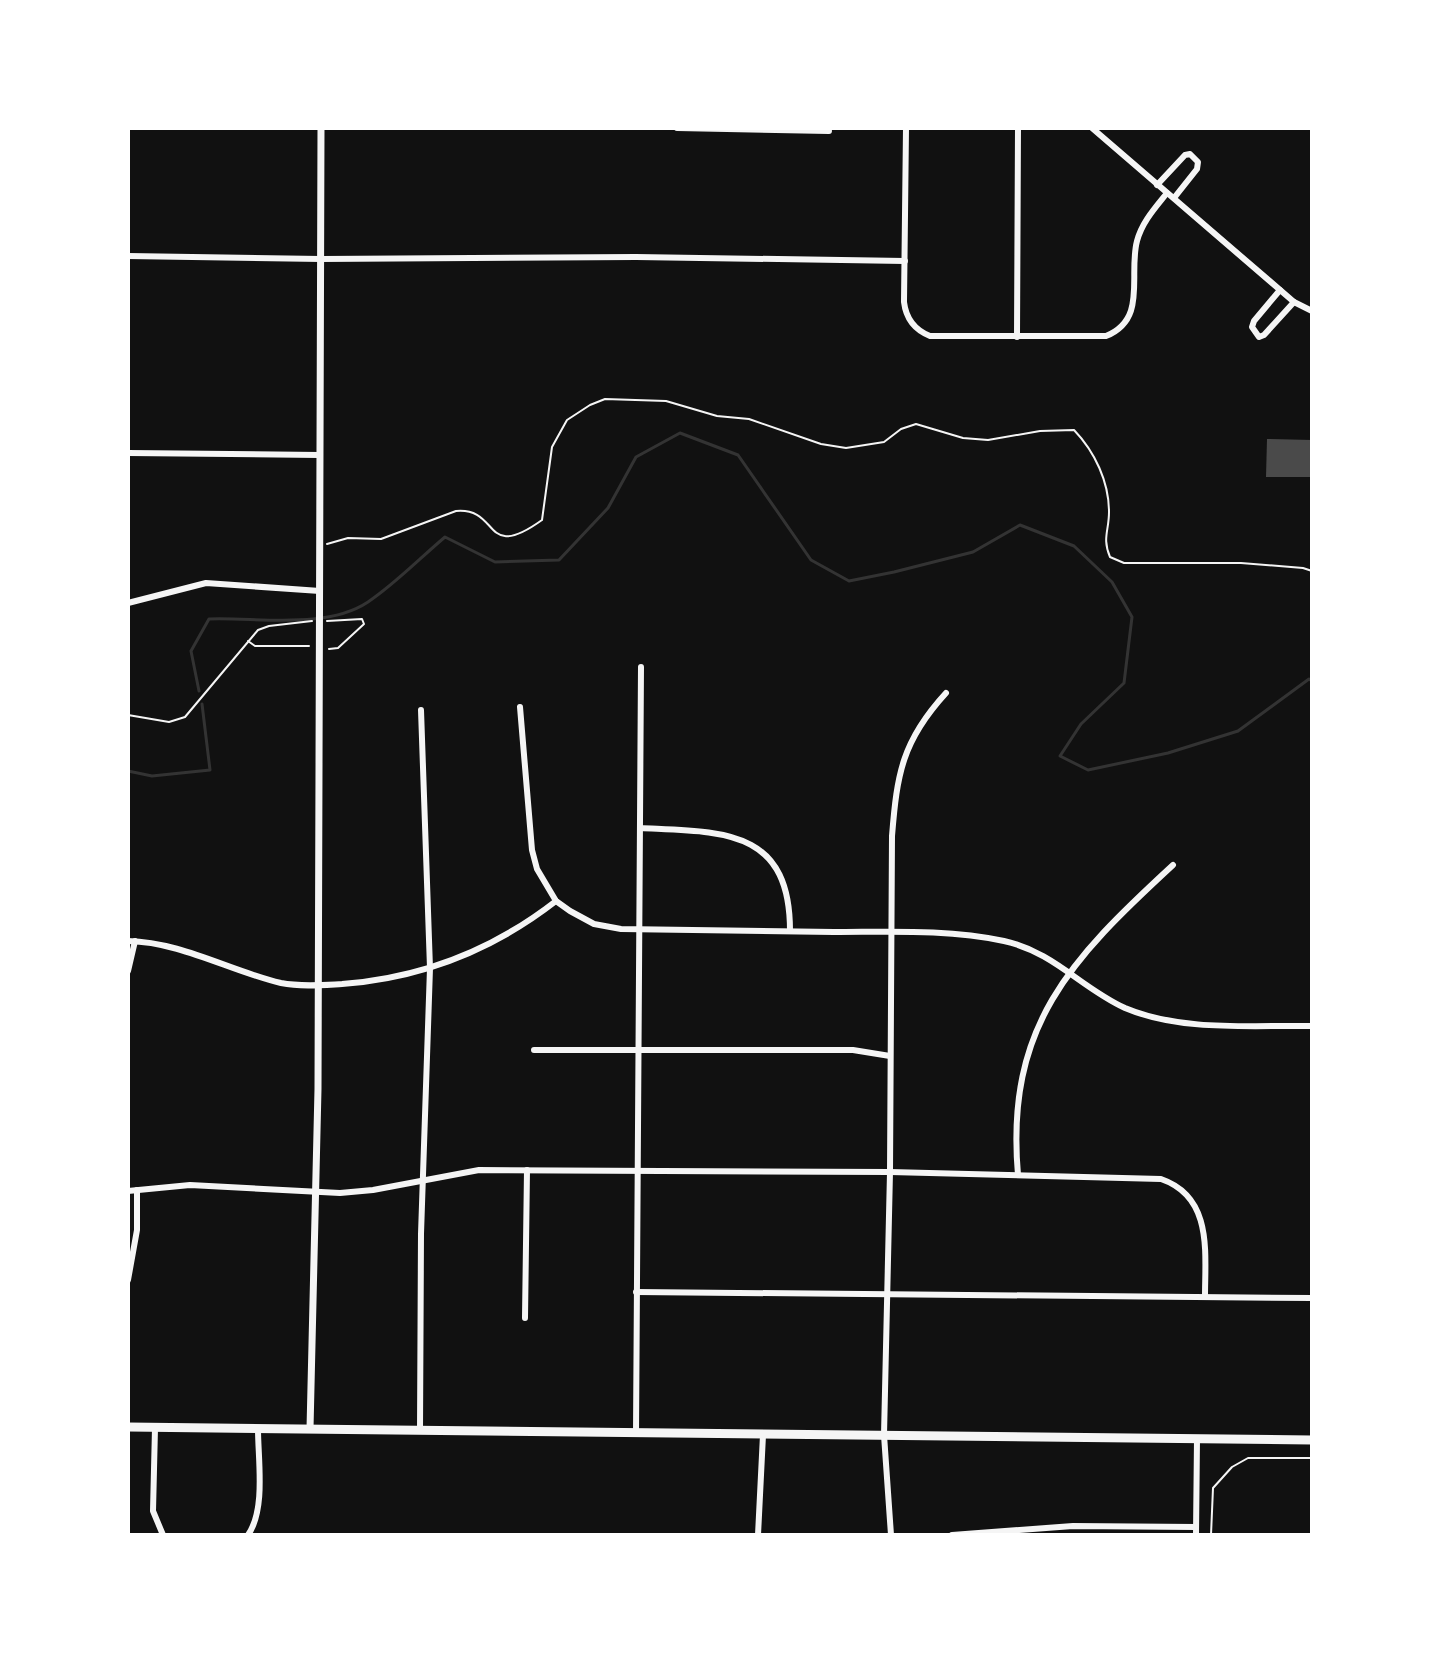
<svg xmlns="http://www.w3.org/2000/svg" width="1440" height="1663" font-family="Inter,sans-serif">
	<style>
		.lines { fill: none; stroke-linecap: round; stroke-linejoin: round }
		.stream { stroke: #333; stroke-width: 3 }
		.building { fill: #4a4a4a }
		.path { stroke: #f5f5f5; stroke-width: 2 }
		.minor { stroke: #f5f5f5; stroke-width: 6 }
		.tertiary { stroke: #f5f5f5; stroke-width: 7 }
		.primary { stroke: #f5f5f5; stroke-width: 9 }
	</style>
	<rect width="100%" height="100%" fill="#111"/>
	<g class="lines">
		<g class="stream">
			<path d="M 199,691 L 191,651 L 209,619 C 257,617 326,630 368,602 C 395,584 420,558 445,537 L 495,562 L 559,560 L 608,508 L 636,457 L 680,433 L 738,455 L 811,560 L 849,581 L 894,572 L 973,552 L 1020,525 L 1074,546 L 1112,582 L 1132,617 L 1124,683 L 1081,724 L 1060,756 L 1088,770 L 1168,753 L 1238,731 L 1309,679 L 1312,681"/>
			<polyline points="128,771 152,776 210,770 202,704"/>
		</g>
	</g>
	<polygon class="building" points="1267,439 1312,440 1312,477 1266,477"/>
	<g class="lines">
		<g class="path">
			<path d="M 327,544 L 348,538 L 381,539 L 456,511 C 501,507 482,563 542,520 L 552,447 L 567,420 L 590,405 L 605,399 L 666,401 L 717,416 L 749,419 L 821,444 L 846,448 L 884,442 L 901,429 L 916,424 L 963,438 L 988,440 L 1040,431 L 1074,430 C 1095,452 1109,482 1109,512 C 1109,531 1102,538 1110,557 L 1124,563 L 1241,563 L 1303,568 L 1312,571"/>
			<polyline points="327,621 362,619 364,624 338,648 329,649"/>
			<polyline points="248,641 255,646 309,646"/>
			<polyline points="128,715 169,722 185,717 258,630 269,626 312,621"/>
			<polyline points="1211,1535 1213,1488 1232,1467 1248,1458 1312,1458"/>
		</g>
		<g class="minor">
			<polyline points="677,128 829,131"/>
			<path d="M 906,128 L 904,302 C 906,319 915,330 930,336 L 1106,336 C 1148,319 1128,275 1137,241 C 1142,222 1155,208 1167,193"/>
			<polyline points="1092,128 1294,302 1312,311"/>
			<polyline points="1157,185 1185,155 1190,154 1198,162 1197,169 1174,198"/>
			<polyline points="128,256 321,259 636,257 905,261"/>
			<polyline points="1280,290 1254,321 1252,327 1259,337 1264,335 1294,302"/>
			<polyline points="1017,337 1018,128"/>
			<polyline points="128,453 319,455"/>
			<polyline points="128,603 206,583 320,591"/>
			<path d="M 520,707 L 532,850 L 537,869 L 556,901 L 570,911 L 594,924 L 621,929 C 692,930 763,931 834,932 C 890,932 948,929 1004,941 C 1054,952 1081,988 1125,1008 C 1182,1032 1252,1025 1312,1026"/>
			<path d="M 640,828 C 721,832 790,827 790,931"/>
			<path d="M 128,941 C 181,942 230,971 281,983 C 301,987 323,985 342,984 C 422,978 493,950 556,901"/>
			<polyline points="128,971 135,941"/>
			<polyline points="534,1050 853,1050 890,1056"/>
			<path d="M 1018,1175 C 1005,1026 1071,959 1173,865"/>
			<path d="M 128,1191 L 190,1185 L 340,1193 L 373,1190 L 479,1170 L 890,1172 L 1161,1179 C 1213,1197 1205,1252 1205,1297"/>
			<polyline points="128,1280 137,1230 137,1190"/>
			<polyline points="636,1292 1312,1298"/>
			<polyline points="525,1318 527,1170"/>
			<polyline points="155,1428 153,1511 163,1535"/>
			<polyline points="420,1431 421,1234 430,968 421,710"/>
			<polyline points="636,1434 641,667"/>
			<path d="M 248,1535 C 266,1509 258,1460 258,1429"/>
			<polyline points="758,1535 763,1435"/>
			<path d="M 891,1535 L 884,1435 L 890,1172 L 892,836 C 897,774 902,741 946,693"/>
			<polyline points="952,1535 1073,1526 1196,1527"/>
			<polyline points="1196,1535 1197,1439"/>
		</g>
		<polyline class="tertiary" points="310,1429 318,1089 321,128"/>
		<polyline class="primary" points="128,1427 1312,1440"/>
	</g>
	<rect width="1440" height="1663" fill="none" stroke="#ffffff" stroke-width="260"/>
</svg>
